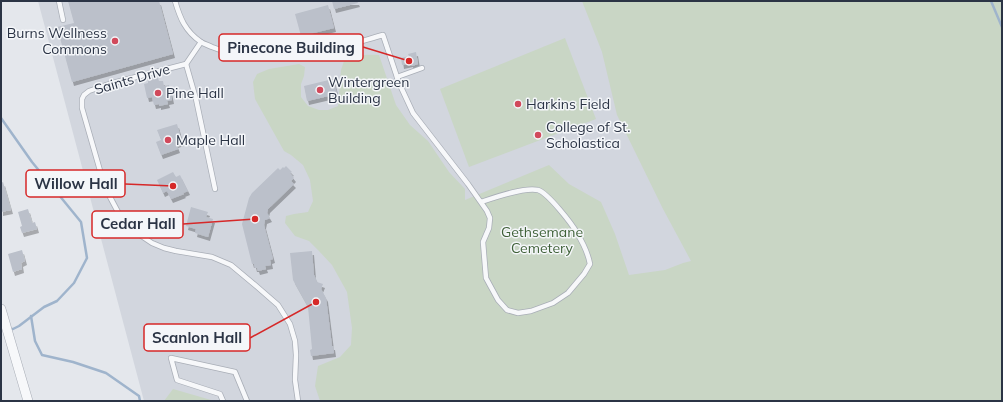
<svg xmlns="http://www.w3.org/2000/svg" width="1003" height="402" font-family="Mulish,sans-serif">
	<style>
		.built { fill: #d2d6de }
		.green { fill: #c9d6c5 }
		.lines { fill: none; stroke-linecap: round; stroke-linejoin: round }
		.stream { stroke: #9fb4cc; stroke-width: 2.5 }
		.building { fill: #bbc0ca; filter: url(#shadow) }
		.lane-casing { stroke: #a9aeb7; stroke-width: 6 }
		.street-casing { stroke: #a9aeb7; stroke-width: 10 }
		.lane { stroke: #f7f8fa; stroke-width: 4.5 }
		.street { stroke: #f7f8fa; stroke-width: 9 }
		.poi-dot { fill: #d1495b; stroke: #f4f6f9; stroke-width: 1.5 }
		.labels { text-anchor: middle; stroke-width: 3; stroke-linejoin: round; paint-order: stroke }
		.poi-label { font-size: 14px; fill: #2b3445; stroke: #f4f6f9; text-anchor: start }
		.street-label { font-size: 14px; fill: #2b3445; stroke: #f4f6f9 }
		.park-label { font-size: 14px; fill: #3f6138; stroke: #f4f6f9 }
		.leader { fill: none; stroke: #d62828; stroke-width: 1.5 }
		.callout-dot { fill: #d62828; stroke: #f4f6f9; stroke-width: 1.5 }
		.callout { fill: #f4f6f9; stroke: #d62828; stroke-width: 1.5 }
		.callout-label { font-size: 15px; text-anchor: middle; font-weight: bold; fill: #2b3445 }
	</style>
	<defs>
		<filter id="shadow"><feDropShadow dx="2" dy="4" stdDeviation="0" flood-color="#0004"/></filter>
	</defs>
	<rect width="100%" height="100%" fill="#e4e7ec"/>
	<polygon class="built" points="38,1 1002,1 1002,205 353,401 144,401 55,65"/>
	<g class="green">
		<path d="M 582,1 L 1002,1 L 1002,401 L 320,401 L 315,386 L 318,366 L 340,357 L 351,345 L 352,328 L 347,292 L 332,265 L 318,250 L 309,241 L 295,236 L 285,223 L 286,216 L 294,214 L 308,212 L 313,201 L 310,180 L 303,165 L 291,155 L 284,151 L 255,99 L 253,82 L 257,74 L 269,69 L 299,64 L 305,67 L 304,76 L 301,84 L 301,97 L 308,106 L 319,110 L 328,110 L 338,106 L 341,70 L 344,61 C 355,55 367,54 379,55 L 396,105 L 410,125 L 428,141 L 449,172 L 465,189 L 465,200 L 549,165 L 569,184 L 601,202 L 615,234 L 629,275 L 665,270 L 683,263 L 691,261 L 663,209 L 617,115 L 602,52 Z"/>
		<polygon points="565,38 596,119 469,167 440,89"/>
		<polygon points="173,389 211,400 212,401 164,401"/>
	</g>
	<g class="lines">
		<g class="stream">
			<polyline points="991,1 1002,27"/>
			<polyline points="1,118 32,162 81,222 87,258 74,283 57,301 44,307 19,326 13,329 9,329"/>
			<polyline points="31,316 35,341 42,355 73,362 106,373 139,396 140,401"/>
		</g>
	</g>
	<g class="building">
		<polygon points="68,1 159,1 173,54 72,82 57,27 74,23"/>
		<polygon points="332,1 357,1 358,3 334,9"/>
		<polygon points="328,5 334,28 301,36 295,14"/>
		<polygon points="416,52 418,64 412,66 411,63 402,65 401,58 409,56 408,54"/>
		<polygon points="158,78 159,81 163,81 164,86 169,85 172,100 167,101 168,104 159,106 159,104 154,105 152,97 147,98 144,84 148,83 148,81"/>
		<polygon points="333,79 337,94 307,101 304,86"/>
		<polygon points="177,124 182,142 176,144 178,149 161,155 156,142 161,140 157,130"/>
		<polygon points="286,166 292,172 290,173 294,178 291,181 294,184 268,209 267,213 270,218 265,220 264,225 273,259 270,260 271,265 265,266 266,269 258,271 257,268 255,268 254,264 252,264 242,224 249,198 252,193 278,168 280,170 283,167 284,168"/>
		<polygon points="173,172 176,177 180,175 188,191 183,193 184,194 171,199 167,191 163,193 157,180"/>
		<polygon points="3,182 11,210 1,212 1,183"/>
		<polygon points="191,207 208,212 206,217 213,219 208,237 195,233 196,229 186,226"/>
		<polygon points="28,209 32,223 35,222 37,229 22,233 20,227 22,226 18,212"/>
		<polygon points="22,250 25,261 21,263 22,269 13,272 8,254"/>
		<polygon points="312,251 314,275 317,282 323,284 321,289 326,298 332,346 333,346 334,353 311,356 310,350 312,349 308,307 293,280 290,253"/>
	</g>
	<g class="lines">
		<defs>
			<g id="lane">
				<polyline points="59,1 63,20"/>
				<path d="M 175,1 C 180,18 185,31 201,42 C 204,44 208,45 212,47 C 240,59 269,55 299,52 C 309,51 319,50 330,49 C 348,46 365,40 383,35 L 397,77 L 422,68"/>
				<polyline points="201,42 186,64 109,84 89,91 84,95 82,99 82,108 101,174 110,197 118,212 127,224 140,235 152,243 164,248 176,251 212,257 231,265 255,285 278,305 290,324 295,341 296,355 295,380 298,401"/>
				<polyline points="186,64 196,99 215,189"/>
				<path d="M 397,77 L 400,85 L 413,113 L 468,184 L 487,211 L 490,218 L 489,228 L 483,242 L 486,278 L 498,300 L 507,310 L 518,313 L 531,311 L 553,303 L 568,293 L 584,274 L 590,264 C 588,253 583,243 577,233 C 572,224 548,193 538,190 C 524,187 496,197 481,202"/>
				<polyline points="223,401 220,394 177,380 171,358 235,372 247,401"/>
			</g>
			<polyline id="street" points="1,309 28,401"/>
		</defs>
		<use href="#lane" class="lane-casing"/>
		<use href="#street" class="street-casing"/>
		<use href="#lane" class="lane"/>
		<use href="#street" class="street"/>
	</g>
	<g class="poi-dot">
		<circle cx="115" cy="41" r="4"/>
		<circle cx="320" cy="90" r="4"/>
		<circle cx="158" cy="93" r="4"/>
		<circle cx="518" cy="104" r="4"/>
		<circle cx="538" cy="135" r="4"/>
		<circle cx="168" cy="140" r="4"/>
	</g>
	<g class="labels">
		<g class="poi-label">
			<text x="107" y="38" text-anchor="end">Burns Wellness<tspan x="107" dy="16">Commons</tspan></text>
			<text x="328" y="87">Wintergreen<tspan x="328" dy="16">Building</tspan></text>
			<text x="166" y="98">Pine Hall</text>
			<text x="526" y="109">Harkins Field</text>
			<text x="546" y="132">College of St.<tspan x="546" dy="16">Scholastica</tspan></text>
			<text x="176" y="145">Maple Hall</text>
		</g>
		<g class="street-label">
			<text transform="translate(132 79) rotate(-16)" y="5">Saints Drive</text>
		</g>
		<g class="park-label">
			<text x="542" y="237">Gethsemane<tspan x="542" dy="16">Cemetery</tspan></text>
		</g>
	</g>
	<path class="leader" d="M409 61L363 47M173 186L125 184M255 219L183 224M316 302L250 338"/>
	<g class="callout-dot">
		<circle cx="409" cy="61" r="4"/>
		<circle cx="173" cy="186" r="4"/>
		<circle cx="255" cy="219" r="4"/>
		<circle cx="316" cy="302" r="4"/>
	</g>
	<g class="callout">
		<rect x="219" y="34" width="144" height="27" rx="4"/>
		<rect x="26" y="170" width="99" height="27" rx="4"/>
		<rect x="92" y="211" width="91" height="27" rx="4"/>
		<rect x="144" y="324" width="106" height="27" rx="4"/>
	</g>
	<g class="callout-label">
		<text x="291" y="53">Pinecone Building</text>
		<text x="76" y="189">Willow Hall</text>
		<text x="138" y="229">Cedar Hall</text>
		<text x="197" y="343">Scanlon Hall</text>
	</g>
	<rect width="1003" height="402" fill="none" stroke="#2b3445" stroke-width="4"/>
</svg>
